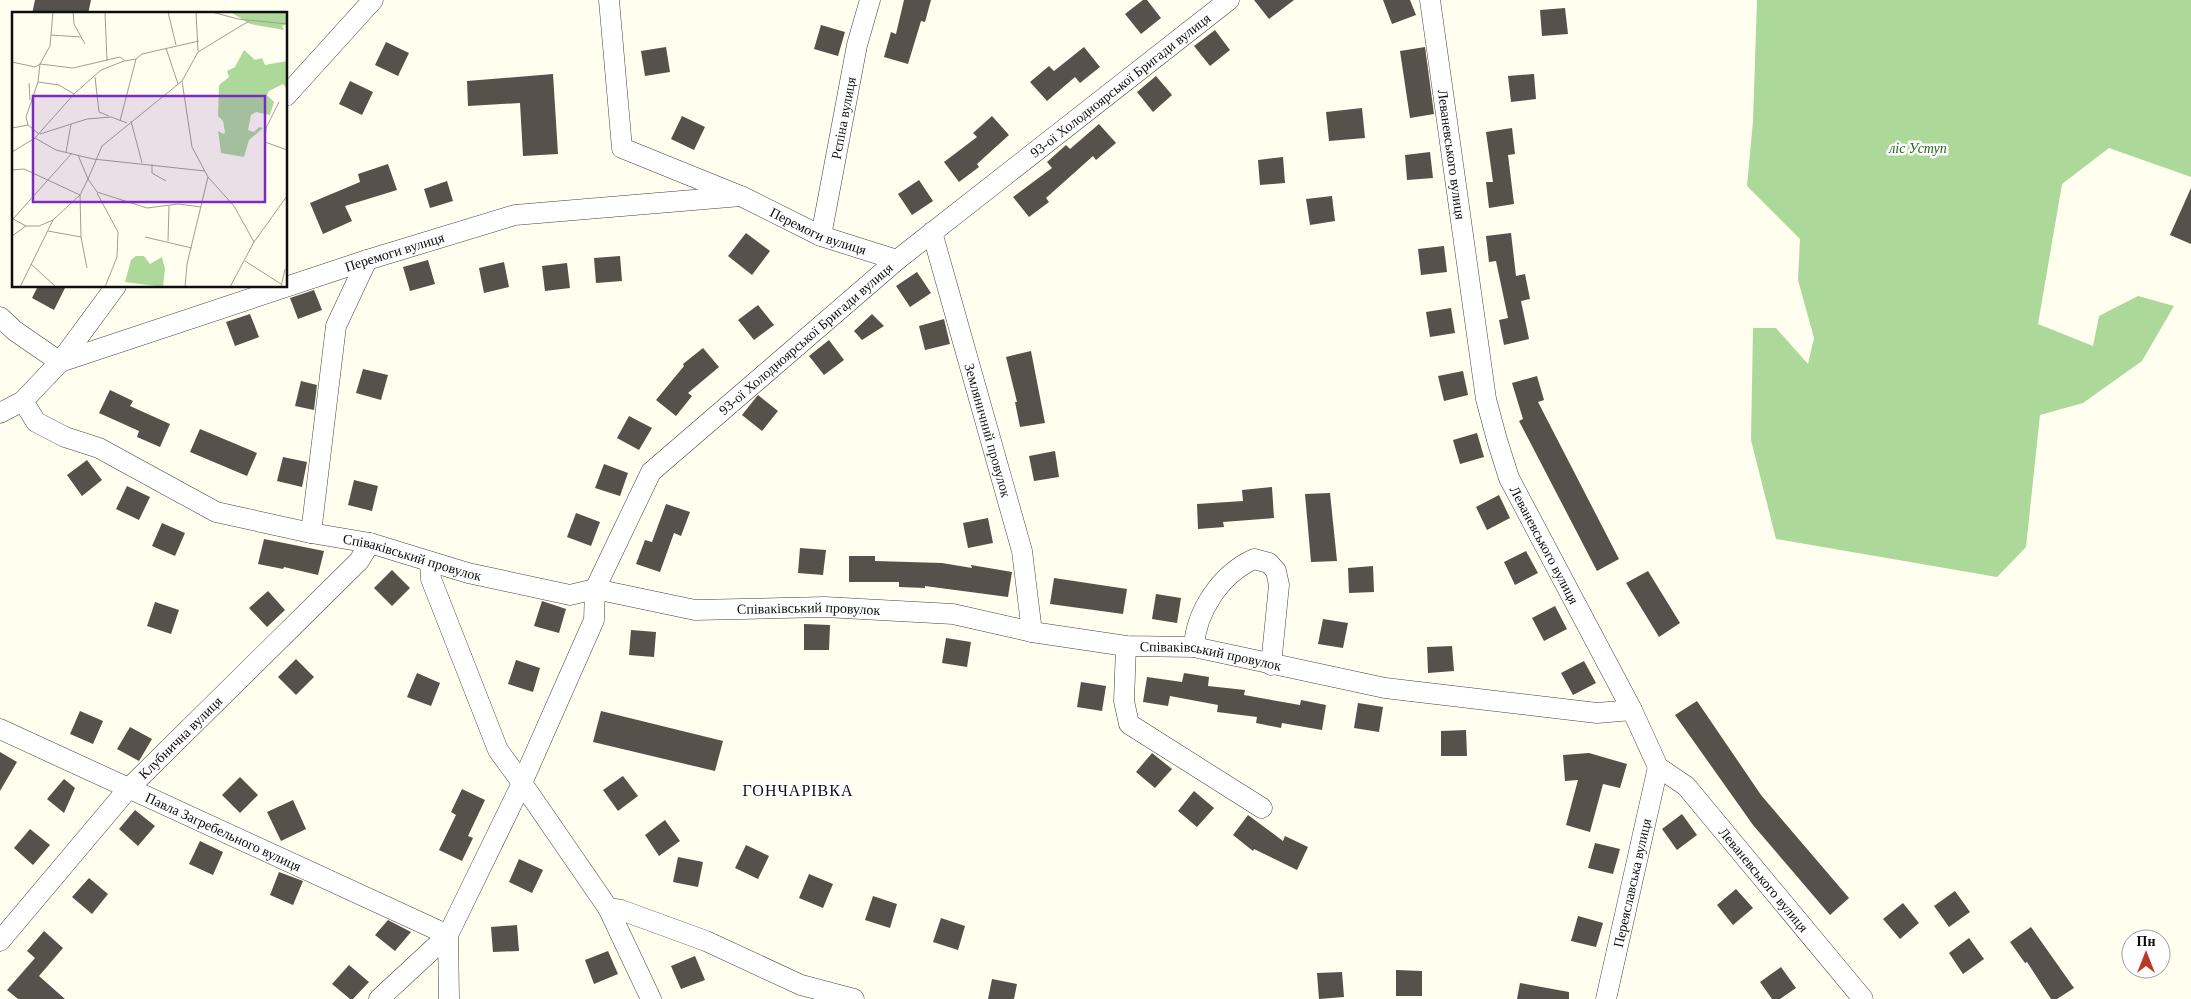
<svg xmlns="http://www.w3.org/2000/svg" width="2191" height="999" font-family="Georgia,serif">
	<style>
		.forest { fill: #acd999 }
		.building { fill: #56514a }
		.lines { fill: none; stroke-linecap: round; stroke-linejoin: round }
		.minor-casing { stroke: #414141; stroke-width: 21 }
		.minor { stroke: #fff; stroke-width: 20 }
		.labels { text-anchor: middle; stroke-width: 5; stroke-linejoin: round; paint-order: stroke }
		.street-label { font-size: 14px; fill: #0e0e0e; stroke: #fff }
		.park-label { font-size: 14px; font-style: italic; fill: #246420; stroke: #fff }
		.quarter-label { font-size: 16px; letter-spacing: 1px; fill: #0e0e0e; stroke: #fff }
		.inset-road { fill: none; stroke: #9f9e95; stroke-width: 1 }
		.view { fill: #7b2cbf; fill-opacity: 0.15; stroke: #7b2cbf; stroke-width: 2.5 }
		.inset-edge { fill: none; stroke: #0e0e0e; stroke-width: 2.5 }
	</style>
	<rect width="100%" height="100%" fill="#fffeef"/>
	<polygon class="forest" points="1757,0 2191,0 2191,177 2109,148 2062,184 2038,324 2093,346 2099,316 2138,296 2174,306 2142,361 2083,403 2040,415 2026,547 1997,577 1776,539 1751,440 1753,328 1776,328 1808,364 1814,338 1798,280 1800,239 1747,186 1753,121"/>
	<g class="building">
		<polygon points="35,0 91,0 88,14 32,14"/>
		<polygon points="904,0 931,0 925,22 921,21 908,64 884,57 891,32 896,34"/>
		<polygon points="1143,0 1147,0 1161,18 1141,34 1125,14"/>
		<polygon points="1254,0 1294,0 1269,19"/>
		<polygon points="1383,0 1410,0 1416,15 1392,24"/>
		<polygon points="1565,8 1568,34 1542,36 1540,10"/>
		<polygon points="821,25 845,32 838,56 814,49"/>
		<polygon points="1215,30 1230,50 1210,66 1194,46"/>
		<polygon points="386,42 409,53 398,76 375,65"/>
		<polygon points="666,47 670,72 645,76 641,51"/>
		<polygon points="1084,47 1100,67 1080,83 1075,77 1047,101 1030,82 1049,66 1054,71"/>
		<polygon points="1425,47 1434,114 1410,118 1400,51"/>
		<polygon points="553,74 558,154 523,156 520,103 468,106 467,81"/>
		<polygon points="1534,74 1536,99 1511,102 1508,76"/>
		<polygon points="1156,76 1172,95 1153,112 1137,92"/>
		<polygon points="350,81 373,92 362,115 339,104"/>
		<polygon points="1362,108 1365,138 1329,141 1326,112"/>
		<polygon points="682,116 705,127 694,150 671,139"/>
		<polygon points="992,116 1009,135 977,164 979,167 959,182 944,162 977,137 973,133"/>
		<polygon points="1099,124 1116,143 1096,160 1093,156 1046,198 1049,202 1029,217 1013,197 1052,168 1047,162 1066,145 1070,149"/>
		<polygon points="1512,128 1515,154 1508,155 1514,204 1489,208 1486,182 1493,182 1486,132"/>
		<polygon points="1430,152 1433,178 1407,180 1405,155"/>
		<polygon points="1283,157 1285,183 1260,185 1258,160"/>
		<polygon points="388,164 397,190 345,206 352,221 323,234 310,203 360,182 358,174"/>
		<polygon points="919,180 933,201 912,215 898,194"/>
		<polygon points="447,181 453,201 430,208 424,189"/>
		<polygon points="2191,188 2191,244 2170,235"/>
		<polygon points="1332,196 1335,221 1310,225 1306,199"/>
		<polygon points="746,233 770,251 752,275 728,256"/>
		<polygon points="1511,233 1516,276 1525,274 1530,299 1521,301 1529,339 1504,345 1499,320 1508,318 1496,261 1489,262 1486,236"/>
		<polygon points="1444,246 1447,272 1421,275 1418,249"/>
		<polygon points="620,256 622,281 596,283 594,258"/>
		<polygon points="428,260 435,284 410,291 403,267"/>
		<polygon points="504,262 509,287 484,293 479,268"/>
		<polygon points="567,263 570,288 545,291 542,266"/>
		<polygon points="917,272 931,293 910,307 896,286"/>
		<polygon points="38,286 66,286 54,310 32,298"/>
		<polygon points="314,290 322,310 298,319 290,298"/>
		<polygon points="758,305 774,325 754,340 738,320"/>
		<polygon points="1451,308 1455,333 1430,337 1426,312"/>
		<polygon points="250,314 259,337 235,346 226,322"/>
		<polygon points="872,314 884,326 862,340 854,331"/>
		<polygon points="944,319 950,344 925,350 919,326"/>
		<polygon points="829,340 844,360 824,375 809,356"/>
		<polygon points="703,348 719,367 688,393 692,396 676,416 656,400 684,366 683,364"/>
		<polygon points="1031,351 1045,423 1020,427 1015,402 1017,402 1006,357"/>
		<polygon points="363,369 388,375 381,400 356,393"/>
		<polygon points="1463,371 1468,395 1444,401 1438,376"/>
		<polygon points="1537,376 1544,400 1538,402 1619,559 1597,571 1519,421 1523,419 1512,383"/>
		<polygon points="301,381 317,385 314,410 295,406"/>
		<polygon points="110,390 133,401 130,406 170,424 160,447 137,437 139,431 99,413"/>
		<polygon points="758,395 778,411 762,431 742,415"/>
		<polygon points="629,416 652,428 639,450 617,438"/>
		<polygon points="200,429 257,453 247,476 190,452"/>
		<polygon points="1477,433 1484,457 1460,464 1453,440"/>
		<polygon points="1055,451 1059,477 1034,481 1029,456"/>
		<polygon points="283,457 307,462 302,487 277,481"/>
		<polygon points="87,460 102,480 82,496 67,475"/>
		<polygon points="604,464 628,473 620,496 595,488"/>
		<polygon points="354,480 378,486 372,511 348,505"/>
		<polygon points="127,486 150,497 139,520 116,509"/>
		<polygon points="1272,487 1274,518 1223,522 1224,527 1198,529 1197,504 1243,501 1242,490"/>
		<polygon points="1330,493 1337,561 1311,562 1305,494"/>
		<polygon points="1499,495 1510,518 1487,530 1476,507"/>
		<polygon points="666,504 690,512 681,536 674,533 660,572 636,564 645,540 652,542"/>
		<polygon points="576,513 600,522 591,546 567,537"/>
		<polygon points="988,518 993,543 968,548 963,523"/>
		<polygon points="162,523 185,533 175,556 152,546"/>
		<polygon points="264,539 324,551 318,575 284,567 283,569 258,564"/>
		<polygon points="800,548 826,550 823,575 798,573"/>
		<polygon points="1526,551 1538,573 1515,585 1504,562"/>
		<polygon points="849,556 875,556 875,561 942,563 972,568 971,565 1012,572 1008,597 925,586 925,588 899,587 899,582 849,582"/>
		<polygon points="1373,566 1374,592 1349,593 1348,568"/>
		<polygon points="392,570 410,588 392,606 374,588"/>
		<polygon points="1648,571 1680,623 1659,637 1626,583"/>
		<polygon points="1054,578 1127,589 1123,614 1050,604"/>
		<polygon points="268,591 285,610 267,627 249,608"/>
		<polygon points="1156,594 1181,598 1177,623 1152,619"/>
		<polygon points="542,601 566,609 559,633 534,626"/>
		<polygon points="155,602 179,610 171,634 147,626"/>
		<polygon points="1555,606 1567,629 1544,641 1532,618"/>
		<polygon points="1323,619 1348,623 1343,648 1318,644"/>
		<polygon points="804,624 830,625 829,650 804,650"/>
		<polygon points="631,630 656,632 654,657 629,655"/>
		<polygon points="946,638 971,642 967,667 942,663"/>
		<polygon points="1452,646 1454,671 1428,673 1427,647"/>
		<polygon points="296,659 314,677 296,695 278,677"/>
		<polygon points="516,660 540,668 533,692 508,684"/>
		<polygon points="1584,661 1596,683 1573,695 1561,673"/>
		<polygon points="417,673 440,683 431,706 407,697"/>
		<polygon points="1184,673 1209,677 1208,686 1245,690 1244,695 1300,705 1301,700 1326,705 1322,730 1282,723 1281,728 1256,723 1257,717 1217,712 1218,705 1170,696 1168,706 1143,702 1147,677 1182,682"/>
		<polygon points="1081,682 1106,686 1102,711 1077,707"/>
		<polygon points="1697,701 1761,795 1849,898 1830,915 1753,825 1675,715"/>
		<polygon points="1358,703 1383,707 1379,732 1354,728"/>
		<polygon points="80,711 103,721 93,744 70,734"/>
		<polygon points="601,711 723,741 715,771 593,742"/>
		<polygon points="130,727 152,739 139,761 117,749"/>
		<polygon points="1466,730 1467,756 1441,756 1441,731"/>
		<polygon points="0,752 17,762 0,791"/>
		<polygon points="1152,753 1172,769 1155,788 1136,772"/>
		<polygon points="1589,753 1627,764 1620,788 1603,784 1590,832 1566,825 1578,780 1565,781 1563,755"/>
		<polygon points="623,776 638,796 618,811 603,790"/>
		<polygon points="240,777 258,795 240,813 222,795"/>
		<polygon points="64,779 75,788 64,813 47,799"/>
		<polygon points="462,789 485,800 468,836 473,838 462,861 439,850 456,815 451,812"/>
		<polygon points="1194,791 1214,808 1197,827 1178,811"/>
		<polygon points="293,800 306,829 281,841 267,812"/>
		<polygon points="135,810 155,826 138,846 119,829"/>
		<polygon points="1682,814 1697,835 1677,850 1662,829"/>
		<polygon points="1248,815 1283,841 1285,836 1308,847 1297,870 1254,849 1253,851 1233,835"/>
		<polygon points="665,820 680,841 659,856 645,835"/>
		<polygon points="30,829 50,845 33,865 14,848"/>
		<polygon points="200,841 223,852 213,875 189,864"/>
		<polygon points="1595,843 1620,849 1613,874 1588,868"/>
		<polygon points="746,845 769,856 758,879 735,868"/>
		<polygon points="678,857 703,862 698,887 673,882"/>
		<polygon points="519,859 543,870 532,893 509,882"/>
		<polygon points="279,872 303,881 293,905 270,895"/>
		<polygon points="809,874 833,884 823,908 799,898"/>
		<polygon points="89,878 108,894 92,914 72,897"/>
		<polygon points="1736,889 1753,908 1733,925 1717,905"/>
		<polygon points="1955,891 1970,912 1949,927 1934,906"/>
		<polygon points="873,896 897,904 890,928 865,920"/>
		<polygon points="1903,903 1919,923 1900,939 1883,919"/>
		<polygon points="1578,916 1603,923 1596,947 1571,941"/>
		<polygon points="941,918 965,926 958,950 933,942"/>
		<polygon points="388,920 411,932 395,951 375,935"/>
		<polygon points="517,925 519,951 493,952 491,927"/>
		<polygon points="2031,927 2074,988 2057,999 2051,999 2027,962 2025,963 2010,942"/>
		<polygon points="44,931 63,948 39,976 65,999 18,999 7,990 35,958 27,951"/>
		<polygon points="1969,938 1984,959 1963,974 1949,953"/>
		<polygon points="608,951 618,974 594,984 585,960"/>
		<polygon points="695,956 705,980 681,989 671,966"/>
		<polygon points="349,965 369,982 353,999 350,999 332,984"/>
		<polygon points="1781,967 1796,988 1780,999 1772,999 1760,982"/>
		<polygon points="1396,970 1422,971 1422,996 1396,996"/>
		<polygon points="1342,972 1344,997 1319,999 1317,973"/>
		<polygon points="992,979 1017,984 1014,999 988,999"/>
		<polygon points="1520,983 1569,992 1569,999 1517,999"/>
	</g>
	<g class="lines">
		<defs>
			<g id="minor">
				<polyline points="609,0 622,148 738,195"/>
				<path id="s1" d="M 1430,0 L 1486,399 L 1497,440 L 1509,478 L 1632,710 L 1658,767 L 1686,786 L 1863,999"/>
				<polyline points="286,96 373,0"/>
				<path id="s2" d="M 932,232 L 1022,551 L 1032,632"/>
				<path id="s3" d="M 821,236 L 857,45 L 870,0"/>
				<polyline points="0,317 15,331 60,362"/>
				<path id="s4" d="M 60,362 L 367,260 L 515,215 L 741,196 L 821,236 L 897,260"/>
				<path id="s5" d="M 23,401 L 36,422 L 65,437 L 99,448 L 216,512 L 311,533 L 370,543 L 468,573 L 570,595 L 595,589 L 695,610 L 825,607 L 953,614 L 1032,632 L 1126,646 L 1194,647 L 1385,688 L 1597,713 L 1632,710"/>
				<polyline points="0,413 23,401 60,362 116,286"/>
				<polyline points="311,533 336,326 367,260"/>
				<polyline points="1126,646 1124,701 1129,724 1262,808"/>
				<path d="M 1194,647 C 1196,611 1221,574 1254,559 L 1269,563 L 1276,571 L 1279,585 L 1271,665"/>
				<path id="s6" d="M 0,729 L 448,935 L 449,999"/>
				<polyline points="608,908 651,999"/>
				<path id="s7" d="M 0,941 L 128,789 L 359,561 L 370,543"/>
				<polyline points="379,999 448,935 522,783 498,750 431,579 430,562"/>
				<path id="s8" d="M 854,999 L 801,985 L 706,941 L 621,910 L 608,908 L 522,783 L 594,620 L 595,589 L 651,472 L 897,260 L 1229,0"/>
				<path id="s9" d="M 1606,999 L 1658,767"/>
			</g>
		</defs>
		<use href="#minor" class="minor-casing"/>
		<use href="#minor" class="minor"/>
	</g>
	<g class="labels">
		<g class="street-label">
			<text dy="5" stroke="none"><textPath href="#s8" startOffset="1362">93-ої Холодноярської Бригади вулиця</textPath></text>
			<text dy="5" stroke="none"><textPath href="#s3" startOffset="120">Рєпіна вулиця</textPath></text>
			<text dy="5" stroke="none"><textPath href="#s1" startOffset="156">Леваневського вулиця</textPath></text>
			<text dy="5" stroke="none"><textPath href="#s4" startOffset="790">Перемоги вулиця</textPath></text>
			<text dy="5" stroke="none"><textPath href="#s4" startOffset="352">Перемоги вулиця</textPath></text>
			<text dy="5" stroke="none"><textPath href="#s8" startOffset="958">93-ої Холодноярської Бригади вулиця</textPath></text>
			<text dy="5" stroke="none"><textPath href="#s2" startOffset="206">Земляничний провулок</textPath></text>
			<text dy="5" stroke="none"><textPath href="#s1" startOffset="561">Леваневського вулиця</textPath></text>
			<text dy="5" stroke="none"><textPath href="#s5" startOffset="428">Співаківський провулок</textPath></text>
			<text dy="5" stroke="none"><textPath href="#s5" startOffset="832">Співаківський провулок</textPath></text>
			<text dy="5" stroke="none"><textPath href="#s5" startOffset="1238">Співаківський провулок</textPath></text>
			<text dy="5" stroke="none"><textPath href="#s7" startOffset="272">Клубнична вулиця</textPath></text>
			<text dy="5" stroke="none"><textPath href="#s6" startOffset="246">Павла Загребельного вулиця</textPath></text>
			<text dy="5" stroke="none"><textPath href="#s1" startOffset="966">Леваневського вулиця</textPath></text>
			<text dy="5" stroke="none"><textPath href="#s9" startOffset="119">Переяславська вулиця</textPath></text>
		</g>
		<g class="park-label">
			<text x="1918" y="153">ліс Уступ</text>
		</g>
		<g class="quarter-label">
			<text x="798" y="796">ГОНЧАРІВКА</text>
		</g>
	</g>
	<g transform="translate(12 12)">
		<rect width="275" height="275" fill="#fffeef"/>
		<path d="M 262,0 L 275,0 L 275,12 L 270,14 L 272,18 L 238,12 L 220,1 ZM 232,38 L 243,48 L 250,46 L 253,53 L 275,49 L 275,77 L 271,72 L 257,79 L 255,83 L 262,90 L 258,103 L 244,100 L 239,103 L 236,118 L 242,120 L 247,115 L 251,116 L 237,128 L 232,145 L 209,141 L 206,119 L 212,122 L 213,120 L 211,109 L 206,104 L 207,73 L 217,65 L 215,59 L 223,55 ZM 124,244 L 132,244 L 138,252 L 150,245 L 153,257 L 151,275 L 113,270 L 119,248 Z" fill="#acd999"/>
		<path class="inset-road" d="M 61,0 L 62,12 L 73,32M 93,0 L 95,49M 156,0 L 164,33M 184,0 L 186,39M 200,0 L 226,7 L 275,12M 237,9 L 186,40 L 170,69 L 180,135 L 196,165 L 222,194 L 242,230M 39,23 L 69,25M 154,36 L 166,72M 0,50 L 23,55 L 28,52 L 61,56 L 108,45 L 113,49 L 124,47 L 130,42 L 187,29M 83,65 L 87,100 L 97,104M 170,69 L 90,134 L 76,167 L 85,180 L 135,196 L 166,192 L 189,195M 26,70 L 47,73 L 62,82M 17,71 L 18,88M 267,90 L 254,116 L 253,130 L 275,138M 108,109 L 124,47M 119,109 L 130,151M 0,116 L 16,113M 27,122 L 16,113 L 14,105 L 26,70 L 28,52 L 38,34 L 41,0M 28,122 L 75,107 L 99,105 L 115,111M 23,126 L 44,138 L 81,147 L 193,159M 0,140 L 23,126 L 62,82 L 89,58 L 112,49M 54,140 L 59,112M 140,152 L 140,161 L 154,169M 0,158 L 12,157 L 68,183 L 69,225 L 75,256M 85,181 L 106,220 L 105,245 L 93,275M 1,207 L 60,141M 1,207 L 14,214 L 27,214 L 41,208M 36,219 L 69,225M 0,224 L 14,214M 133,225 L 180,236M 156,229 L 157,194M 233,249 L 269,272M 19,252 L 44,275M 8,275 L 41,208 L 68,183 L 76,167 L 66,143M 173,275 L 175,252 L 196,165M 218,275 L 242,230 L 275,184M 269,275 L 273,257"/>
		<path class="view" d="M 21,84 L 253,84 L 253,190 L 21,190 Z"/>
		<rect width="275" height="275" class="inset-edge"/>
	</g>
	<g transform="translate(2146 954)"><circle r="24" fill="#ffffff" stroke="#9f9f9f"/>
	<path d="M0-4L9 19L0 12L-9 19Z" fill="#bb3829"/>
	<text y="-8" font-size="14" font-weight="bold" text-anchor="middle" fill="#0e0e0e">Пн</text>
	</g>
</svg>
